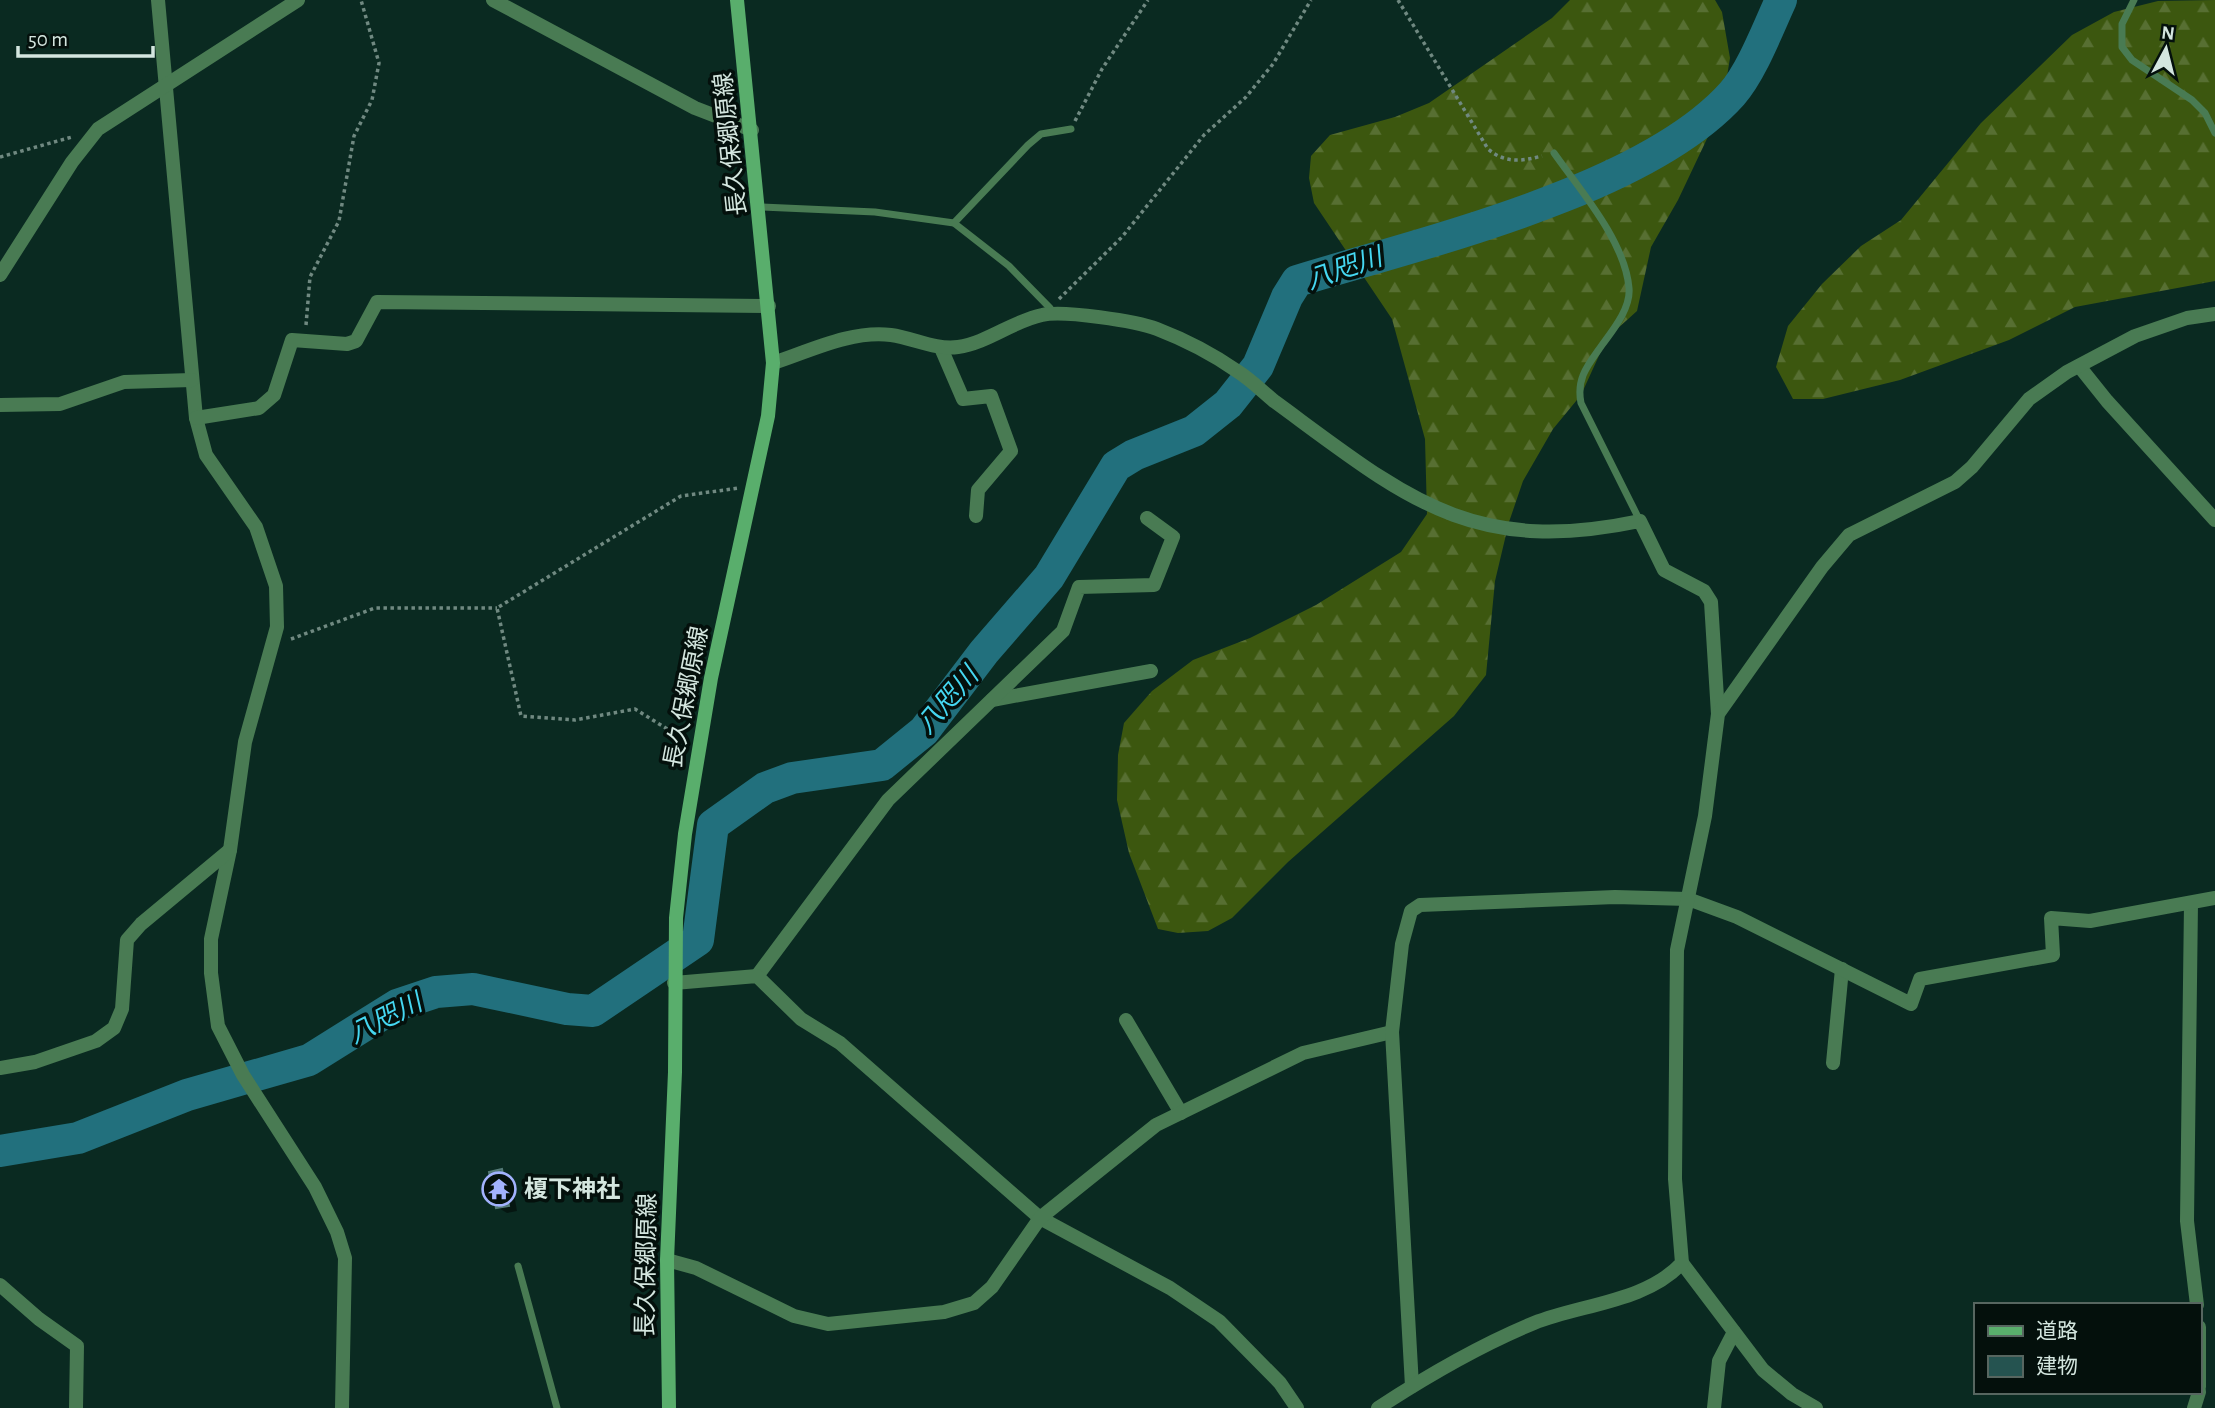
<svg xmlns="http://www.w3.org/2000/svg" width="2215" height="1408" font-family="'Alegreya Sans','Noto Sans JP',sans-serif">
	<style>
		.forest { fill: url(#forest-firs) }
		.shadow { fill: #0007 }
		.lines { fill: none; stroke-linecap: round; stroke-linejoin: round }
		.river { stroke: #22707d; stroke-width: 32 }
		.building { fill: url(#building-back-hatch); stroke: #547976; stroke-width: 2 }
		.path { stroke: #708981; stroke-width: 3.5; stroke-dasharray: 3.5 3.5; stroke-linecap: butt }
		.service { stroke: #497b53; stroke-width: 7 }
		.minor { stroke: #497b53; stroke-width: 14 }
		.secondary { stroke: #59ae6c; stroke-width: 14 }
		.labels { text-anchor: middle; stroke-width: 7; stroke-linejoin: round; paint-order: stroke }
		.street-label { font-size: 24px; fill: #d4e6df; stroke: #04100c }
		.poi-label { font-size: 24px; font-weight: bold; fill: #d4e6df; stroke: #04100c; text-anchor: start }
		.water-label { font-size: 26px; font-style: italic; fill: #45d7f1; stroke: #04100c }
	</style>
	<defs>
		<pattern id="forest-firs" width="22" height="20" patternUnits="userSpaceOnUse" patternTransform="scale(1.75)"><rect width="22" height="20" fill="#3c570f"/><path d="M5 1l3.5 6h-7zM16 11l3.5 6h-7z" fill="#576f32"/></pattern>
		<pattern id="building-back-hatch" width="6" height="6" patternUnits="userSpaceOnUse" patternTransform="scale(1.75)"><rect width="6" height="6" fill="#255350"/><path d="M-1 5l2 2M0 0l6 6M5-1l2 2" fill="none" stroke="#446c69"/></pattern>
	</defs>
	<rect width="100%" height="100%" fill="#0a2a21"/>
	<g class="forest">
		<polygon points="1570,0 1715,0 1722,12 1730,58 1722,107 1678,200 1651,247 1637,311 1607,338 1581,395 1553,429 1523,481 1509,522 1495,581 1486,675 1454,716 1288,862 1232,918 1208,931 1178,933 1158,929 1129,853 1117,800 1118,755 1124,723 1152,691 1193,660 1250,638 1316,605 1401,552 1427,514 1425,439 1392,319 1314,203 1309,178 1311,156 1330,135 1395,117 1429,103 1552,18"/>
		<polygon points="2215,0 2215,281 2075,307 2009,340 1900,380 1823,399 1793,399 1776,367 1788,326 1822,284 1861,246 1901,220 1981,123 2072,35 2114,12 2158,1"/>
	</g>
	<polygon class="shadow" points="502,1171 511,1177 517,1211 507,1213 497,1207"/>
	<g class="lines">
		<path class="river" d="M 0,1151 L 78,1138 L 187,1095 L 309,1060 L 397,1005 L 436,992 L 473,989 L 567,1009 L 593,1011 L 698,940 L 713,825 L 765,788 L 792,778 L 882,765 L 924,731 L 984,652 L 1049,577 L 1116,466 L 1134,455 L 1194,431 L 1228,404 L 1258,366 L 1287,297 L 1297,281 C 1421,243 1645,191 1732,94 C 1752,71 1768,28 1781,0"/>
	</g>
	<polygon class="building" points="502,1169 509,1206 496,1208 489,1172"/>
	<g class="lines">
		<g class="path">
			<path d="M 1398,0 L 1488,149 C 1506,164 1522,161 1542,156"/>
			<polyline points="1075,121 1102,69 1148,0"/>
			<polyline points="0,157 72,137"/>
			<polyline points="1059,299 1122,237 1204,135 1246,97 1273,64 1311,0"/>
			<polyline points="306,325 310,277 339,221 354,136 372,100 379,63 361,0"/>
			<polyline points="291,639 375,608 497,608"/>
			<polyline points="685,740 635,709 575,720 521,716 497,608 681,496 739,488"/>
		</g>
		<g class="service">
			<polyline points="2134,0 2122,24 2122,47 2132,60 2192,100 2205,113 2215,133"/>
			<path d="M 1554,153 C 1580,190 1625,241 1629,288 C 1631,308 1613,330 1602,345 C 1588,365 1576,378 1581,403 L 1640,521"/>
			<polyline points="760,207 875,212 954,223 1009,266 1050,308"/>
			<polyline points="954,223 1028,145 1041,134 1071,129"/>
			<polyline points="518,1266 557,1408"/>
		</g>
		<g class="minor">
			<polyline points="158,0 196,418 206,455 256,527 276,586 277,627 245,742 230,850 211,939 211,973 218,1026 243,1075 315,1187 337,1232 345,1258 342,1408"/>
			<polyline points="493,0 695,108 752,130"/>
			<polyline points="0,275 72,162 98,129 298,0"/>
			<polyline points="941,348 963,399 991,396 1011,451 978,490 976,516"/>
			<path d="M 773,363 C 810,351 851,330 891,335 C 914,338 934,350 958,347 C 987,343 1013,321 1042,315 C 1063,310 1136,321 1157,329 C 1183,339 1214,355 1237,371 C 1250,379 1262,391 1274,401 C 1404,496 1469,557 1640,521 L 1664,570 L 1704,591 L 1711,602 L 1718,714"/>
			<polyline points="2079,366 2107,401 2215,520"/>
			<polyline points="0,405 60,404 124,382 192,380"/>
			<polyline points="196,418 259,408 274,395 292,340 347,344 356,341 377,302 769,306"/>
			<polyline points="992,700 1151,671"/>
			<polyline points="2191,903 2187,1221 2197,1305"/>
			<polyline points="757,976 888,800 1063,631 1079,587 1154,585 1173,537 1147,518"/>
			<polyline points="674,983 757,976 801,1019 840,1043 1040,1218 1170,1288 1219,1321 1280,1383 1297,1408"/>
			<polyline points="1126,1020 1181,1113"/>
			<polyline points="1833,1063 1842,969"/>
			<polyline points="0,1068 35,1062 96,1041 114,1028 122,1009 127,940 141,924 230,850"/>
			<polyline points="667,1260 696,1268 794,1316 828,1324 944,1312 974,1303 992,1287 1040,1218 1156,1125 1303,1053 1392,1032"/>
			<polyline points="1682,1263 1763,1370 1792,1394 1816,1408"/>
			<polyline points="0,1285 39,1319 77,1346 76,1408"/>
			<polyline points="2199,1327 2199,1387"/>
			<polyline points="1412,1386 1392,1032 1402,944 1411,911 1420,905 1615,897 1688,899 1737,917 1911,1004 1920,979 2053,955 2051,918 2090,921 2215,898"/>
			<path d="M 1378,1408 C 1424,1378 1483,1344 1534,1323 C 1582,1304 1646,1302 1682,1263 L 1675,1179 L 1677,950 L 1705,816 L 1718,714 L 1822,567 L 1849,535 L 1955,482 L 1972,467 L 2029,399 L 2067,372 L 2135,336 L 2187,318 L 2215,314"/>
			<polyline points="1714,1408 1719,1361 1734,1332"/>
			<polyline points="2194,1408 2199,1392"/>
		</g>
		<polyline class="secondary" points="669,1408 667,1260 675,1072 676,918 685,834 711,678 768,416 773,363 737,0"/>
	</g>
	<defs>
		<symbol id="temple-ring" viewBox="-11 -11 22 22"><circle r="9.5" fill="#04100c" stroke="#a2b2fd" stroke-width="1.5"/><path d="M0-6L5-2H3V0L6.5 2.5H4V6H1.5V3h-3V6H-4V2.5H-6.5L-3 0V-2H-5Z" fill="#a2b2fd"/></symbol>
	</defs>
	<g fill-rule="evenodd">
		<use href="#temple-ring" x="480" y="1170" width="38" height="38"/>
	</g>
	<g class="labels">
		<g class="street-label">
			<text transform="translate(730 144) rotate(-96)" y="8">長久保郷原線</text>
			<text transform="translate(686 697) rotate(-79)" y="8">長久保郷原線</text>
			<text transform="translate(646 1265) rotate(-89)" y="8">長久保郷原線</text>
		</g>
		<g class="poi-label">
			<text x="524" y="1197">榎下神社</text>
		</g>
		<g class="water-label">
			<text transform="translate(1344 268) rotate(-19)" y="9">八咫川</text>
			<text transform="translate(947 700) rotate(-49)" y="9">八咫川</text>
			<text transform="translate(385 1018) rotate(-27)" y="9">八咫川</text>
		</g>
	</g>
	<rect x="1974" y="1303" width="228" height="91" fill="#04100c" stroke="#576660" stroke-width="2"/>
	<rect x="1988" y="1326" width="35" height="10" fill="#59ae6c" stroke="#576660" stroke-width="2"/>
	<text x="2036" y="1338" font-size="21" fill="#d4e6df">道路</text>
	<rect x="1988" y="1356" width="35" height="21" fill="#255350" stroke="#576660" stroke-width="2"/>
	<text x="2036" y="1373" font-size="21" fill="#d4e6df">建物</text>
	<g transform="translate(2166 49) rotate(7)" stroke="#04100c" stroke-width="5" paint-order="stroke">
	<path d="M0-5L12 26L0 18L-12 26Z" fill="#d4e6df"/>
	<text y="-10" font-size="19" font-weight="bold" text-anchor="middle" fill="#d4e6df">N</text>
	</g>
	<path d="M18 46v10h135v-10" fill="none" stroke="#d4e6df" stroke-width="3.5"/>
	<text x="28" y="46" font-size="21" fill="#d4e6df" stroke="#04100c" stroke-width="5" paint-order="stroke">50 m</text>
</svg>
